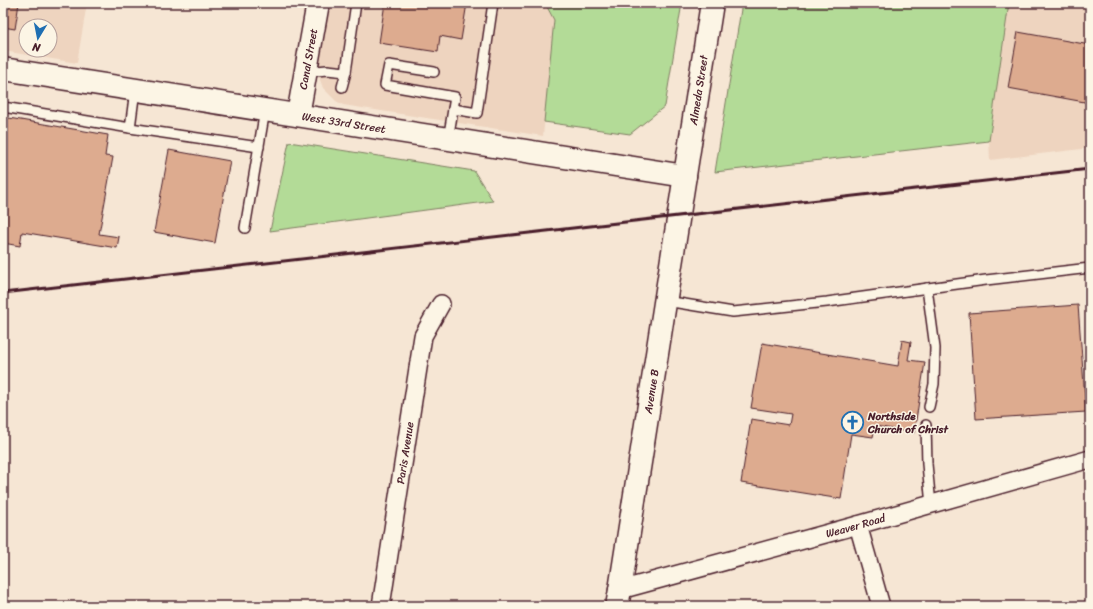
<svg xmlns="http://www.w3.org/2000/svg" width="1093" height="609" font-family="Sriracha,sans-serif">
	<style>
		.built { fill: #eed4bf; fill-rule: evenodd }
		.green { fill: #b3db97; stroke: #7e7d61 }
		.building { fill: #ddab8f; stroke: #4a1f2b }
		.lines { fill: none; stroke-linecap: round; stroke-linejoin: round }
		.service-casing { stroke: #4a1f2b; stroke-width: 12 }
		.minor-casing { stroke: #4a1f2b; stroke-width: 20 }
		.tertiary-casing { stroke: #4a1f2b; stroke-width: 25 }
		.secondary-casing { stroke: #4a1f2b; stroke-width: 25 }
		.service { stroke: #fcf5e5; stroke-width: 9 }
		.minor { stroke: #fcf5e5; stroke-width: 17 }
		.tertiary { stroke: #fcf5e5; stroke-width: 22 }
		.secondary { stroke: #fcf5e5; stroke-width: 22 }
		.rail { stroke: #4a1f2b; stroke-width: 3 }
		.labels { text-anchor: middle; stroke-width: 3; stroke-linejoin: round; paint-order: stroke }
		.street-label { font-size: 11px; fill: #4a1f2b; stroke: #fcf5e5 }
		.poi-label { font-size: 11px; font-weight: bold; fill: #4a1f2b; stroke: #fcf5e5; text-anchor: start }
	</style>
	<rect width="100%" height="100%" fill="#f6e6d4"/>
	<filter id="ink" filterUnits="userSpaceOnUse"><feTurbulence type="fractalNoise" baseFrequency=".025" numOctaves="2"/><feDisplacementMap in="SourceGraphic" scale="8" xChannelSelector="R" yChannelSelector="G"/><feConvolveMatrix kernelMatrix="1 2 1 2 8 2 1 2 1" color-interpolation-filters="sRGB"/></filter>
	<g filter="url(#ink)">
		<g class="built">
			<path d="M 3,3 L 87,3 L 77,63 L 3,51 ZM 26,26 L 50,26 L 50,50 L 26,50 Z"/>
			<polygon points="262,3 308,3 307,10"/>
			<polygon points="329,3 545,3 554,20 543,136 343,105 336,101 323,88 319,77 319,63"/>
			<polygon points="1009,3 1090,3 1090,148 990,160 989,141"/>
		</g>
		<g class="green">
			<polygon points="545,3 682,3 665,106 630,134 544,122 554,20"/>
			<polygon points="742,3 1009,3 989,141 715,172"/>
			<polygon points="289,142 474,171 493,201 270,231"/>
		</g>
		<g class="building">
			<polygon points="3,3 19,3 15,29 3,27"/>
			<polygon points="385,3 467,3 461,40 440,36 438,52 379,43"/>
			<polygon points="1018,32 1090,45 1090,103 1008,88"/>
			<polygon points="3,117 108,135 105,156 113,157 99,234 119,237 117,248 22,232 20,246 3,243"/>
			<polygon points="169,150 230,161 215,243 154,232"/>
			<polygon points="1078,305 1086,412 976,419 969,313"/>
			<polygon points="902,340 911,342 908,360 925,362 914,433 875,426 873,437 851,434 841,499 741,483 751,419 789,425 791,414 751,408 762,343 898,366"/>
		</g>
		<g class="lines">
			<defs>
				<g id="service">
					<polyline points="306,72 327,70 346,72 342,87"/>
					<polyline points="346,72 356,3"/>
					<polyline points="434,72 389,65 385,85 455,97 448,140"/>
					<polyline points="3,107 130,128 259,147"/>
					<polyline points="453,109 477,113 493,3"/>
					<polyline points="130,128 135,90"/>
					<polyline points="245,228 265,110"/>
					<polyline points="927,288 935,348 934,384 929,407"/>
					<polyline points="666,301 733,312 827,302 986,280 1090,268"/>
					<polyline points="926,425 927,464 931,505"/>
				</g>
				<g id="minor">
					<polyline points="858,525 881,606"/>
					<path id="s1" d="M 620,590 L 858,525 L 1090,459"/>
					<path id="s2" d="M 381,606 L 423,336 L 441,304"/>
				</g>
				<g id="tertiary">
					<path id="s3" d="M 3,69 L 685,176"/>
					<path id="s4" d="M 298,115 L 318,3"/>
					<path id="s5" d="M 620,590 L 712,3"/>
				</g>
				<polyline id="secondary" points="617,606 620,590"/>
			</defs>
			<use href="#service" class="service-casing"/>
			<use href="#minor" class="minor-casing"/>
			<use href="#tertiary" class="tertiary-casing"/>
			<use href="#secondary" class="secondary-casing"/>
			<use href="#service" class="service"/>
			<use href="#minor" class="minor"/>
			<use href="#tertiary" class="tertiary"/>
			<use href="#secondary" class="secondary"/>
			<polyline class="rail" points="3,293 1090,169"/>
		</g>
	</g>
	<defs>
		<symbol id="church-ring" viewBox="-11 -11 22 22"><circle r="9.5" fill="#fcf5e5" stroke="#1f6fb2" stroke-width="1.5"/><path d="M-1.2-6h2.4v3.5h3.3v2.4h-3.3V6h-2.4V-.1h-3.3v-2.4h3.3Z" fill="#1f6fb2"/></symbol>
	</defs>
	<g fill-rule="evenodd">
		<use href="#church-ring" x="840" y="410" width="25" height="25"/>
	</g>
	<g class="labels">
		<g class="street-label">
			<text dy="4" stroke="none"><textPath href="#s4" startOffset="57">Canal Street</textPath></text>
			<text dy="4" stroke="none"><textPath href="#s5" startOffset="506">Almeda Street</textPath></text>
			<text dy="4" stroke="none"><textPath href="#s3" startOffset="345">West 33rd Street</textPath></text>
			<text dy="4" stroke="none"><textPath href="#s5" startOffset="201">Avenue B</textPath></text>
			<text dy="4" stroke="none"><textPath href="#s2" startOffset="155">Paris Avenue</textPath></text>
			<text dy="4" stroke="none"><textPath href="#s1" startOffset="244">Weaver Road</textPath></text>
		</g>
		<g class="poi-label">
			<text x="868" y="420">Northside<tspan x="868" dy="13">Church of Christ</tspan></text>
		</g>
	</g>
	<rect width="1093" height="609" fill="none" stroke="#fcf5e5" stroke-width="16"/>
	<rect x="8" y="8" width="1077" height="593" fill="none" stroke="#4a1f2b" stroke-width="1.5" filter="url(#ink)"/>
	<g transform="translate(38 38) rotate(190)"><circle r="19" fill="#fcf5e5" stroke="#b59f9b"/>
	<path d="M0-3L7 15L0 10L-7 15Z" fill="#1f6fb2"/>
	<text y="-6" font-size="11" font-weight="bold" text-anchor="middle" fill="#4a1f2b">N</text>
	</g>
</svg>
